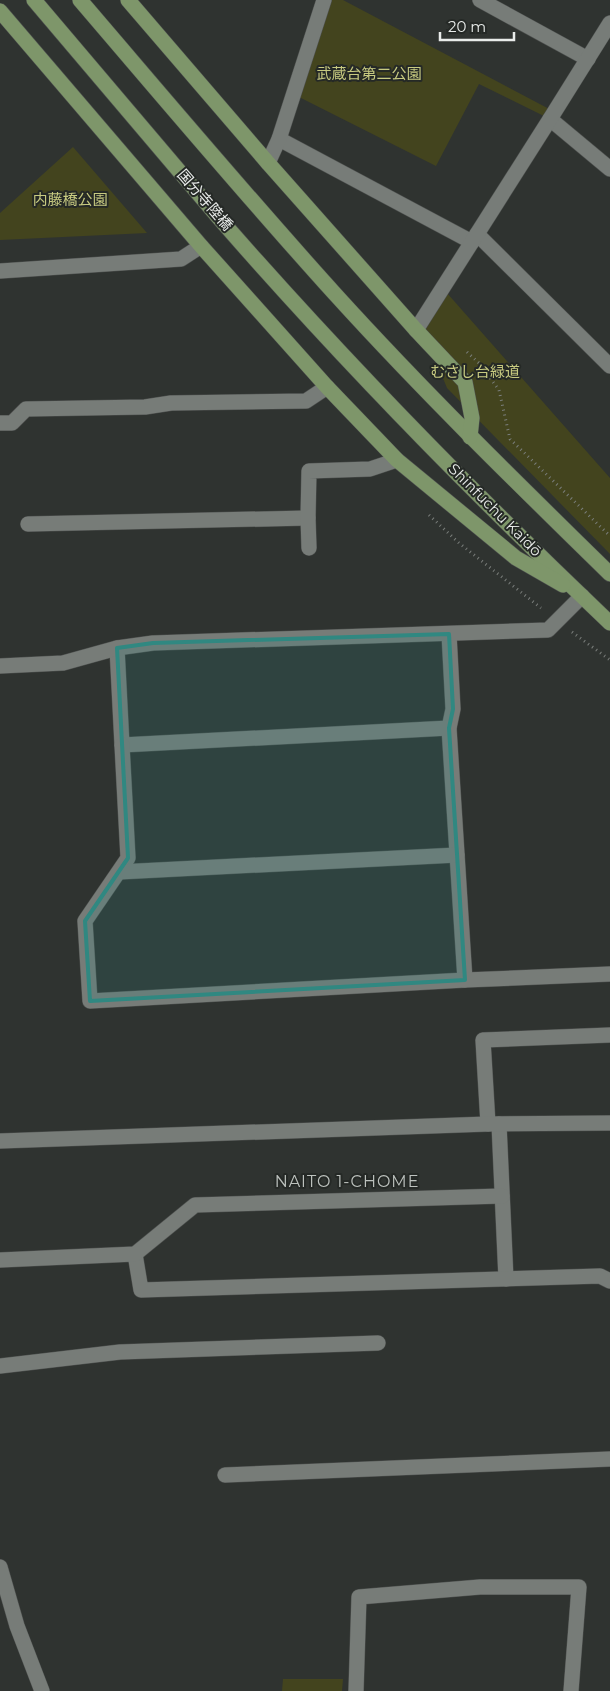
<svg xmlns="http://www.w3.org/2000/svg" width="610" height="1691" font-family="Montserrat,'Noto Sans JP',sans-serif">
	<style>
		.green { fill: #43441e }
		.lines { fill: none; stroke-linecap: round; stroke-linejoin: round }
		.minor-casing { stroke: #4e514f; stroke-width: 16 }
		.major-casing { stroke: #4e514f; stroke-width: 16 }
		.path { stroke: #7a7e7b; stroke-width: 3; stroke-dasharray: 1 4; stroke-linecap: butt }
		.minor { stroke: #777c78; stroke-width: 15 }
		.major { stroke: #7e966a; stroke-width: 15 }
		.marked { fill: #308881; fill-opacity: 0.2; stroke: #308881; stroke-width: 4; stroke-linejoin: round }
		.labels { text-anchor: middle; stroke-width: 4; stroke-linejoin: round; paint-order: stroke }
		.park-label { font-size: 15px; fill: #c7ca80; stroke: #252926 }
		.street-label { font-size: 15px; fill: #e9ecea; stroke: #252926 }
		.neighbourhood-label { font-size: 16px; letter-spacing: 1px; fill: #bdc2be; stroke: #252926 }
	</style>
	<rect width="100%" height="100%" fill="#2f3330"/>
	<g class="green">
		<polygon points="328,0 343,0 553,111 548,118 479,84 436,166 297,96"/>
		<polygon points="73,147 147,233 0,240 0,213"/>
		<polygon points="447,293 610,478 610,554 447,388 436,361 420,338"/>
		<polygon points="283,1679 343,1679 342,1691 282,1691"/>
	</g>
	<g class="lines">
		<defs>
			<g id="minor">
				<polyline points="480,0 588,59"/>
				<polyline points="550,119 610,169"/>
				<polyline points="279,139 472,242"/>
				<polyline points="268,163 279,139 324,0"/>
				<polyline points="477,234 610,366"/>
				<polyline points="0,271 181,259 201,246"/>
				<polyline points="416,330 550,119 610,23"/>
				<polyline points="0,423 12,423 26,409 145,407 171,403 306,401 327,387"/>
				<polyline points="28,524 308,518"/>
				<polyline points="309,548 308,518 309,471 370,469 397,460"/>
				<polyline points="449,634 453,709 449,728 465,980"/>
				<polyline points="117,648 122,745 449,728"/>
				<polyline points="0,666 63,663 117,648 153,643 548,630 582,596"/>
				<polyline points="122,745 128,858 85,921 90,1001 465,980 610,974"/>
				<polyline points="119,872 457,855"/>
				<polyline points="488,1124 483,1040 610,1035"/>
				<polyline points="499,1124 506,1279"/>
				<polyline points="0,1141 488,1124 610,1123"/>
				<polyline points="135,1254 141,1290 600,1276 610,1281"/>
				<polyline points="0,1260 135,1254 195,1205 502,1196"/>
				<polyline points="0,1366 120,1352 378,1343"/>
				<polyline points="225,1475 610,1459"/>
				<polyline points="0,1567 17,1626 42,1691"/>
				<polyline points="356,1691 359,1597 480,1587 579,1587 571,1691"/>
			</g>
			<g id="major">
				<path d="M 34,0 C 96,72 157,146 219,218 C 342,359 474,494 610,623"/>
				<path d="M 80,0 C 164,98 248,198 335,294 C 423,391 516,482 610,574"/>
				<polyline points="128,0 268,163 416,330 465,382 472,418 470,437"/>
				<polyline points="0,11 201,246 327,387 397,460 516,558 563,585"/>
			</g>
		</defs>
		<use href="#minor" class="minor-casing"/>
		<use href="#major" class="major-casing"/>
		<g class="path">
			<polyline points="467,352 480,364 499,390 510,439 610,536"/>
			<polyline points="429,515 459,543 541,608"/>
			<polyline points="572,632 610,660"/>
		</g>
		<use href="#minor" class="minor"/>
		<use href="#major" class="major"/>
	</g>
	<path class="marked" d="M 449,634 L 453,709 L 449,728 L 465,980 L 90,1001 L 85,921 L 128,858 L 117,648 L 153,643 Z"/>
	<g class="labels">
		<g class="park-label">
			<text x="369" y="79">武蔵台第二公園</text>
			<text x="70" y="205">内藤橋公園</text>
			<text x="475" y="377">むさし台緑道</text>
		</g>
		<g class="street-label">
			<text transform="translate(205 200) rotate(49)" y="5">国分寺陸橋</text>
			<text transform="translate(495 510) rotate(45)" y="5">Shinfuchu Kaidō</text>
		</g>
		<g class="neighbourhood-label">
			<text x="347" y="1187">NAITO 1-CHOME</text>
		</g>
	</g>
	<path d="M440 32v8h74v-8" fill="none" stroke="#e9ecea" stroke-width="2.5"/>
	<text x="448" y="32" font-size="15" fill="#e9ecea" stroke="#252926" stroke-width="4" paint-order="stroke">20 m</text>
</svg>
